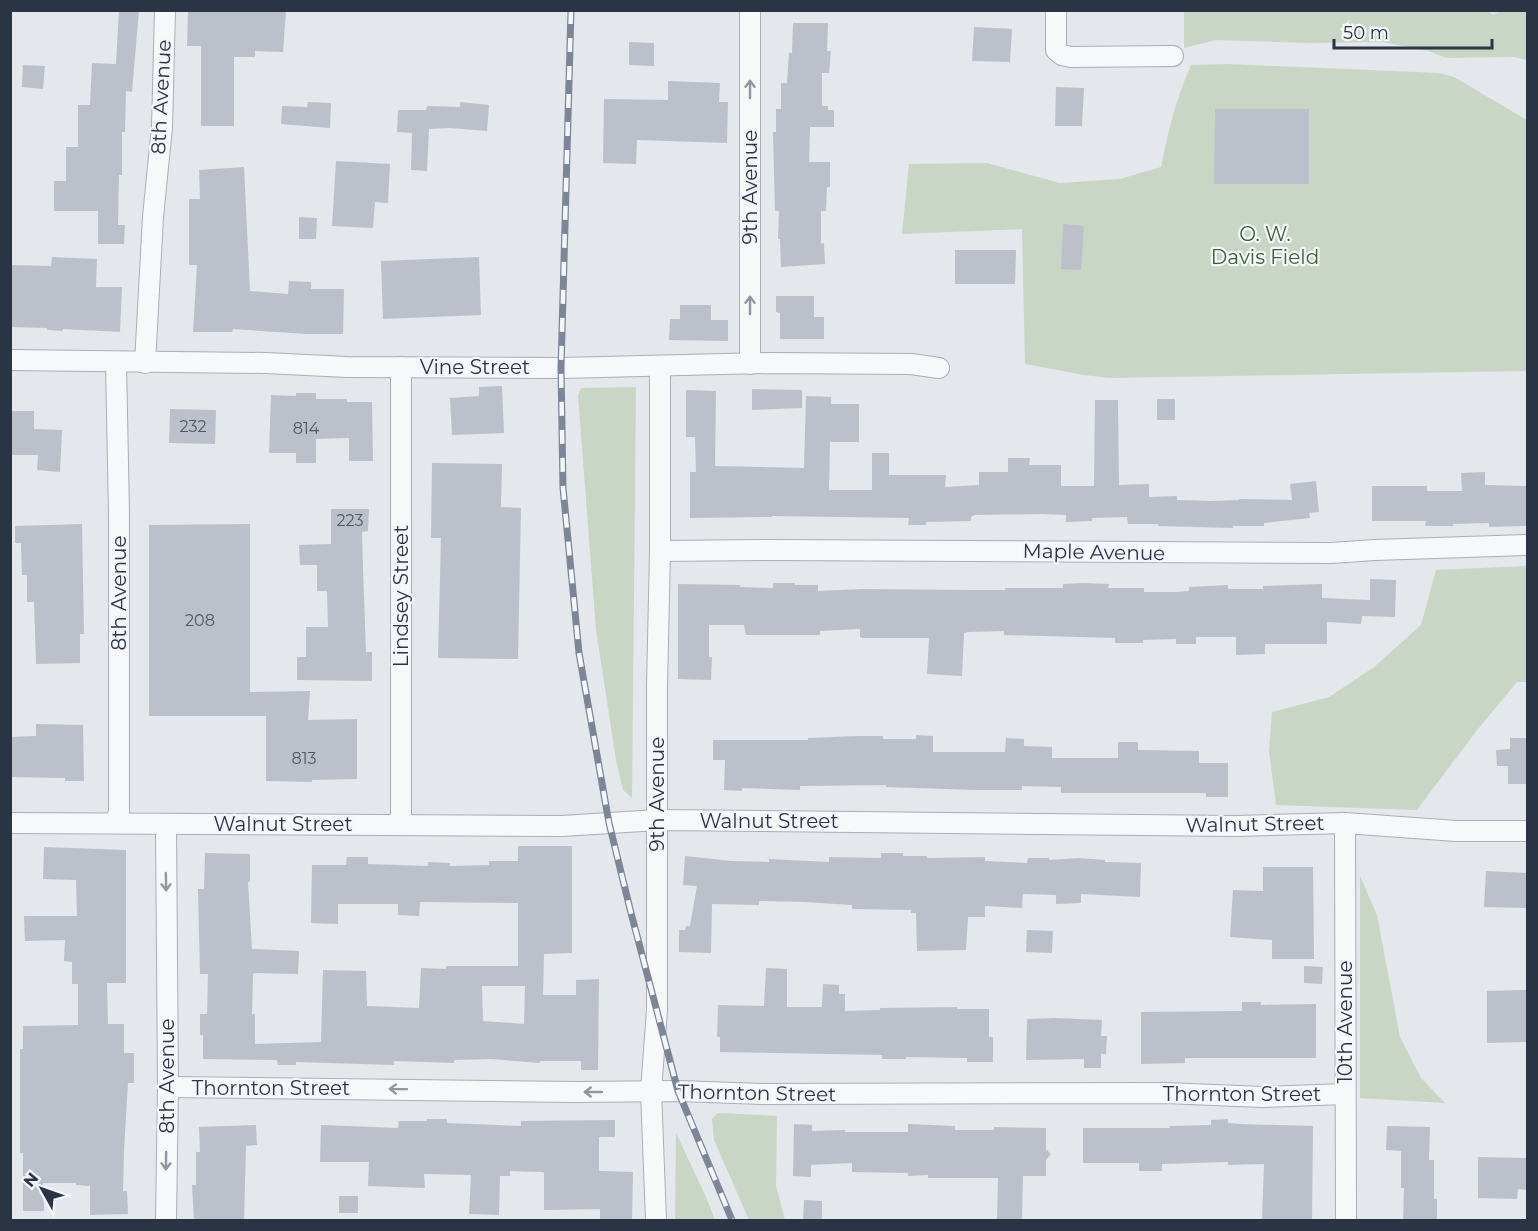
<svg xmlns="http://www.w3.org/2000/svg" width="1538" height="1231" font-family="Montserrat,sans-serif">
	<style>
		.green { fill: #c9d6c5 }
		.building { fill: #bbc0ca; fill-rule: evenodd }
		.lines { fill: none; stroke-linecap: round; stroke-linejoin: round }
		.minor-casing { stroke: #a9aeb7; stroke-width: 22 }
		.minor { stroke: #f7f8fa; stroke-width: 20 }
		.rail-casing { stroke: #7d8696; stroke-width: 7 }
		.rail { stroke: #f4f6f9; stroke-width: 4.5; stroke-dasharray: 14; stroke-linecap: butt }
		.oneway { stroke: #9196a0 }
		.labels { text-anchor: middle; stroke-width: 4.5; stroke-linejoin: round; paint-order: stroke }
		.number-label { font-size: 16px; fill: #4f5766 }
		.street-label { font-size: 20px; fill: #2b3445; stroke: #f4f6f9 }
		.park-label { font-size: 20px; fill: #3f6138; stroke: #f4f6f9 }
	</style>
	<rect width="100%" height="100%" fill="#e4e7ec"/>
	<g class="green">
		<polygon points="1485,10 1494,15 1500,11 1527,11 1527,60 1514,57 1446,58 1429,51 1383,42 1308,43 1216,40 1184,48 1184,11"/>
		<path d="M 1228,64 L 1439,73 L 1454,77 L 1527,120 L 1527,371 L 1110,378 L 1084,375 L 1025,364 L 1022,229 L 902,234 L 909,164 L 987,163 L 1060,183 L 1120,179 L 1161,167 C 1168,132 1176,98 1191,65 Z"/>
		<polygon points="636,387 632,798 623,790 616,760 596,630 578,395 581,388"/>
		<polygon points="1527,566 1527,682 1517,682 1478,729 1417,810 1276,805 1269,751 1272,712 1329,697 1374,667 1421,625 1436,570"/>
		<polygon points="1360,876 1377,915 1400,1037 1421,1078 1445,1103 1360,1098"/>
		<polygon points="718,1113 777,1116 776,1186 785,1220 749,1220 714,1140 712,1119"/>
		<polygon points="676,1133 706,1197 715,1220 675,1220"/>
	</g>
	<g class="building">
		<polygon points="119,10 139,10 132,92 126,91 125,132 122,132 122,175 119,175 118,225 125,225 124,244 98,244 98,211 54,211 54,181 66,181 66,147 78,147 78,105 90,105 92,63 116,64"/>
		<polygon points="188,10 286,10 283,52 255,51 255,57 234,57 234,126 201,126 201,46 187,46"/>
		<polygon points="793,23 828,23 827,51 831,51 829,73 822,73 822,106 828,106 828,110 834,110 834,127 810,127 809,162 830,162 830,187 827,187 826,211 821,211 821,244 824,243 825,264 781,267 780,239 778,239 779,211 775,211 773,132 776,132 776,109 781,109 781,83 787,83 789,53 792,53"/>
		<polygon points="974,27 1012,29 1010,62 972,61"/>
		<polygon points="629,42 654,43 654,66 629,65"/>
		<polygon points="23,65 45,66 43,89 22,87"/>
		<polygon points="668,81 720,83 719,102 728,102 727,143 637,140 636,164 603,163 604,99 668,100"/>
		<polygon points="1056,87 1084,88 1082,126 1055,126"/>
		<polygon points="308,102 331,103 330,128 281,124 282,106 307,107"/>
		<polygon points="460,102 489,105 487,131 450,128 429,129 427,171 411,170 412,133 397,132 398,110 426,110 427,106 460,107"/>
		<polygon points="1215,109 1309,109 1309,184 1214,184"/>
		<polygon points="336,161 390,164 388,203 375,202 373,228 332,226"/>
		<polygon points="244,167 250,291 288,294 289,281 311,282 311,289 344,289 343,334 307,334 233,329 232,332 193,332 197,265 189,265 189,199 200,199 199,170"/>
		<polygon points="299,217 317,218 316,239 299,239"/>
		<polygon points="1063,224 1084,226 1081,270 1061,269"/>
		<polygon points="955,250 1016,250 1015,284 955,284"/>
		<polygon points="52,257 97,259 96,287 122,287 120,332 63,329 63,331 47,330 47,328 10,327 12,265 51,266"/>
		<polygon points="479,257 481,315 383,319 381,261"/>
		<polygon points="776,296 814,296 814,317 824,317 824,339 780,339 780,313 776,312"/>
		<polygon points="680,305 711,305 711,320 728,320 728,341 669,340 670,319 680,319"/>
		<polygon points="502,386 504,433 452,435 450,398 479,396 479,387"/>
		<polygon points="752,389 802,390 802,408 752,410"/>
		<polygon points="686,390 716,391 715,466 804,468 806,396 831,397 831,404 859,404 859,442 830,442 829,490 872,490 872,453 889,453 889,475 946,475 945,487 979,485 979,472 1008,472 1008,458 1030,458 1029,465 1061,465 1061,486 1094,486 1095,400 1118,400 1119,485 1149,484 1149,497 1177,496 1177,500 1210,501 1239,500 1239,499 1292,500 1290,484 1316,481 1319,512 1309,513 1310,518 1264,523 1264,526 1233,526 1233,528 1158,526 1158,524 1128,524 1127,517 1092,518 1092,521 1066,522 1066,515 1042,514 975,515 971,517 971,521 926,522 926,525 908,525 909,518 772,516 772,517 690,518 690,472 696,472 695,437 686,437"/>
		<polygon points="296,393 316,393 316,399 347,399 347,402 372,402 373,461 349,461 349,438 316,439 316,463 296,463 296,453 269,453 271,395 296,396"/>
		<rect x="1157" y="399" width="18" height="21"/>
		<polygon points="170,409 216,410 215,444 169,443"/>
		<polygon points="10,411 34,411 34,429 62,430 60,472 37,470 38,455 10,455"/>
		<polygon points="432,463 502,464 501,507 521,508 518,659 438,658 441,538 431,538"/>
		<polygon points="1485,472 1485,485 1527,486 1527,526 1489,527 1489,523 1453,524 1453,526 1425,526 1426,521 1372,521 1372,486 1427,486 1427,491 1462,491 1461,473"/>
		<polygon points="331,509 369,509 368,531 362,532 363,570 366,652 372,652 372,681 297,680 297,657 306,657 306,627 328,627 327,591 317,591 317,565 300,565 299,545 331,544"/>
		<polygon points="82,524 84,634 80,634 80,663 36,664 34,602 27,602 27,575 22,575 21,543 15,543 15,526"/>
		<polygon points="250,524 250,692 310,691 308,720 357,719 357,779 312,780 312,782 266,781 266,716 149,716 149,525"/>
		<polygon points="1370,579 1396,580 1395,617 1362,616 1361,624 1327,622 1327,644 1265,644 1265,654 1236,655 1236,637 1196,637 1196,644 1176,644 1176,639 1143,640 1143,643 1115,643 1115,638 1004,635 1004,631 968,632 964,633 962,676 927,674 929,638 863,638 860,637 860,629 820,631 820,635 746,635 744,625 709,625 709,657 712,657 711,680 678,679 678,584 740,585 740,587 773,588 773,583 795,583 795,585 818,585 818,591 862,589 971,590 1005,590 1005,588 1063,588 1063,584 1083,583 1109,584 1108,588 1144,588 1144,592 1176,592 1189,591 1189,587 1228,585 1228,589 1263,589 1263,586 1322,584 1322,598 1370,600"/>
		<polygon points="36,724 83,725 84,781 65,781 65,778 10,777 10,737 36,736"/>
		<polygon points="916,735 933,736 933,752 1005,752 1006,738 1024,739 1024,746 1052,747 1052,758 1118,758 1118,742 1138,742 1138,750 1199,751 1199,763 1228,763 1228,797 1206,797 1206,793 1061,793 1061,787 1022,786 1022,790 975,790 886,787 886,785 800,786 800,790 742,788 742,791 724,790 725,760 713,760 713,740 808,740 808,738 858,736 883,736 883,739 916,739"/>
		<polygon points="1510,738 1527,738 1527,784 1508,784 1508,766 1497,766 1496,750 1510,749"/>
		<path d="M 518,846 L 572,846 L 572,953 L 544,954 L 543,995 L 576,995 L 576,980 L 599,979 L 598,1070 L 581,1070 L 581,1061 L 540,1061 L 540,1063 L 491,1059 L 454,1060 L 454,1063 L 394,1061 L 394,1065 L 296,1062 L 296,1065 L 278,1065 L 277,1060 L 203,1059 L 203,1035 L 200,1035 L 200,1014 L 207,1014 L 208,974 L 200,974 L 198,889 L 204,889 L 205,853 L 250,854 L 250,882 L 248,882 L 252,949 L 299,951 L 298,974 L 255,973 L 253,974 L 252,1014 L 255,1014 L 255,1044 L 321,1042 L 323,970 L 366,971 L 367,1006 L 419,1008 L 421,968 L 446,969 L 446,966 L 518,966 L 518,903 L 420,902 L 419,916 L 398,915 L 398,904 L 338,904 L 338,924 L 311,923 L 312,865 L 346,865 L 347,857 L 368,857 L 368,864 L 428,866 L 428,862 L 450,863 L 450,866 L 489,865 L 489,861 L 518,861 ZM 482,986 L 525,986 L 524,1024 L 483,1021 Z"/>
		<polygon points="44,847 126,850 126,983 107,983 108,1024 124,1024 124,1053 134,1053 134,1083 128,1083 124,1151 123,1191 127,1191 128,1214 90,1215 90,1186 76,1185 76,1183 43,1183 44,1211 23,1211 23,1153 20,1153 20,1049 23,1049 23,1026 78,1025 78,984 72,984 72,962 64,961 65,940 25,941 24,916 77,916 76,880 43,879"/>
		<polygon points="881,853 903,853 903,856 927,856 927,858 985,857 985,861 1027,863 1028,858 1049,858 1049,860 1079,858 1105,860 1105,862 1141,863 1140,897 1081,894 1081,903 1056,904 1056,895 1023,894 1022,908 985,906 985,917 968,917 966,950 917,951 916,913 911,913 911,910 852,909 852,905 804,902 759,901 759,905 712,904 711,953 679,952 679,930 685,930 686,926 690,926 697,886 683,885 685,856 731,861 769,862 769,859 829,862 829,857 881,858"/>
		<polygon points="1263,867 1313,867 1314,959 1272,959 1272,940 1230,937 1233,890 1263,891"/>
		<polygon points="1486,871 1527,873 1527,908 1484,907"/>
		<polygon points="1027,930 1053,931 1052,953 1026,952"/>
		<polygon points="1304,966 1323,967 1322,984 1304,983"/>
		<polygon points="766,968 787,969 787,1007 822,1007 823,984 839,985 839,994 845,994 845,1011 880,1010 880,1008 957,1007 957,1009 989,1009 989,1037 993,1037 993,1062 967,1062 967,1058 906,1057 906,1059 882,1059 882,1055 720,1052 720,1037 717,1037 718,1005 764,1006"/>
		<polygon points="1527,990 1527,1042 1487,1043 1487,991"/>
		<polygon points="1242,1002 1261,1002 1261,1005 1316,1004 1316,1058 1185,1058 1185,1063 1141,1064 1141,1012 1242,1011"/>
		<polygon points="1055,1018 1102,1020 1101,1036 1107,1036 1106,1054 1101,1054 1101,1068 1084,1068 1084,1059 1026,1060 1027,1019"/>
		<polygon points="427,1119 447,1119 447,1123 521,1126 521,1121 615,1120 615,1137 599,1137 599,1171 633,1172 632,1220 600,1220 600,1209 544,1210 544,1173 543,1172 510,1171 510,1176 500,1176 499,1215 469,1214 471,1175 424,1174 425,1188 368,1186 369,1162 320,1162 321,1125 398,1128 399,1121 427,1121"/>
		<polygon points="1228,1119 1228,1123 1240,1124 1313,1126 1312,1221 1262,1221 1264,1164 1228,1165 1228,1162 1162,1164 1162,1171 1139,1171 1139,1163 1083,1163 1083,1128 1170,1128 1170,1126 1211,1125 1211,1120"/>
		<polygon points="794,1124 812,1125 812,1131 845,1130 845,1132 908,1132 908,1124 955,1126 955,1130 994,1130 994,1127 1046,1128 1046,1149 1051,1154 1046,1160 1046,1176 1023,1176 1022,1220 997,1220 998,1178 928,1178 928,1175 908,1176 908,1173 852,1172 852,1163 811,1165 811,1177 793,1176"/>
		<polygon points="256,1125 257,1145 246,1146 244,1221 194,1221 192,1185 196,1185 196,1152 200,1152 199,1127"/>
		<polygon points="1387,1126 1430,1127 1429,1160 1434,1160 1434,1199 1437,1199 1437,1221 1403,1221 1404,1188 1401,1188 1401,1151 1386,1150"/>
		<polygon points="1478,1157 1527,1158 1527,1190 1518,1189 1517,1199 1478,1198"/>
		<rect x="339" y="1196" width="19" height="17"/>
		<polygon points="804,1200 822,1201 822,1221 803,1221"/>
	</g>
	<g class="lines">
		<defs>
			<g id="minor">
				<polyline points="750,10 750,364"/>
				<polyline points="1056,10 1056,50 1062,55 1071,57 1173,56"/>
				<polyline points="10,360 266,363 347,367 561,368 768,363 911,364 939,368"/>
				<polyline points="145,363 153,217 162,127 165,10"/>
				<polyline points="401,367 401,825"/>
				<polyline points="660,551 769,550 1331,553 1375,550 1528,545"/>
				<polyline points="10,823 562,826 658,820 1236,826 1345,823 1456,831 1528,831"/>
				<polyline points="116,823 119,811 119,514 116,362"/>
				<polyline points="1345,823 1346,1220"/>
				<polyline points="166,824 168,1087 166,1220"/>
				<polyline points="168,1087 576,1092 678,1091 763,1094 1165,1093 1263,1097 1345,1094"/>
				<polyline points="656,1220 651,1091 657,1010 657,686 660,551 660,366"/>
			</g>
		</defs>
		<use href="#minor" class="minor-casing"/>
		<use href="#minor" class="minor"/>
		<defs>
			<polyline id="rail" points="571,10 561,368 563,488 579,653 609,823 631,913 678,1091 732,1220"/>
		</defs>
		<use href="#rail" class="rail-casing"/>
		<use href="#rail" class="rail"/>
	</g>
	<defs><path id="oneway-shaft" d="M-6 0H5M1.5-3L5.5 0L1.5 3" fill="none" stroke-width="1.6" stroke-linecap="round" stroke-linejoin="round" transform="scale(1.5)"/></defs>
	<g class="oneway">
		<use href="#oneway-shaft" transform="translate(750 89) rotate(-90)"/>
		<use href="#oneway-shaft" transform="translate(750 305) rotate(-90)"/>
		<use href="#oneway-shaft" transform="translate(166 882) rotate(89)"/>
		<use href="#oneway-shaft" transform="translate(398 1089) rotate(-179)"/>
		<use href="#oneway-shaft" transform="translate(593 1092) rotate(180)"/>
		<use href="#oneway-shaft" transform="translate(166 1161) rotate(91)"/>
	</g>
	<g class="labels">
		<g class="number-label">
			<text x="193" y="432">232</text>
			<text x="306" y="434">814</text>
			<text x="350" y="526">223</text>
			<text x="200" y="626">208</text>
			<text x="304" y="764">813</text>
		</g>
		<g class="street-label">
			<text transform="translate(161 97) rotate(-87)" y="7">8th Avenue</text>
			<text transform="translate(750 187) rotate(-90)" y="7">9th Avenue</text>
			<text x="475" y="374">Vine Street</text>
			<text transform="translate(1094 552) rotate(1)" y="7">Maple Avenue</text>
			<text transform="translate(119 593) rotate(-90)" y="7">8th Avenue</text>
			<text transform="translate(401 596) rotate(-90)" y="7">Lindsey Street</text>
			<text transform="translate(657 794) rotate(-90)" y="7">9th Avenue</text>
			<text x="769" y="828">Walnut Street</text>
			<text x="283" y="831">Walnut Street</text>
			<text transform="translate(1255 824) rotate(-1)" y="7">Walnut Street</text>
			<text transform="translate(1345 1022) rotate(-90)" y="7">10th Avenue</text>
			<text transform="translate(167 1076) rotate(-90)" y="7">8th Avenue</text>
			<text x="271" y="1095">Thornton Street</text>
			<text transform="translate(757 1093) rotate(1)" y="7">Thornton Street</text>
			<text x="1242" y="1101">Thornton Street</text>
		</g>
		<g class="park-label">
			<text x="1265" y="241">O. W.<tspan x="1265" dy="23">Davis Field</tspan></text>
		</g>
	</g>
	<rect width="1538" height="1231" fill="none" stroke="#2b3445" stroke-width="24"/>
	<g transform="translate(42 1189) rotate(310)" stroke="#f4f6f9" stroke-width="4.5" paint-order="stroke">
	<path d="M0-4.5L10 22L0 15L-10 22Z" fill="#2b3445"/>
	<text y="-9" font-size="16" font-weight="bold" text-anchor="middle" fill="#2b3445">N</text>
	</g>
	<path d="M1334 39v9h158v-9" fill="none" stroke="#2b3445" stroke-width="3"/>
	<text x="1343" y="39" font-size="18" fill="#2b3445" stroke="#f4f6f9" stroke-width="4.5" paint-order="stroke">50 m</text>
</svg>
